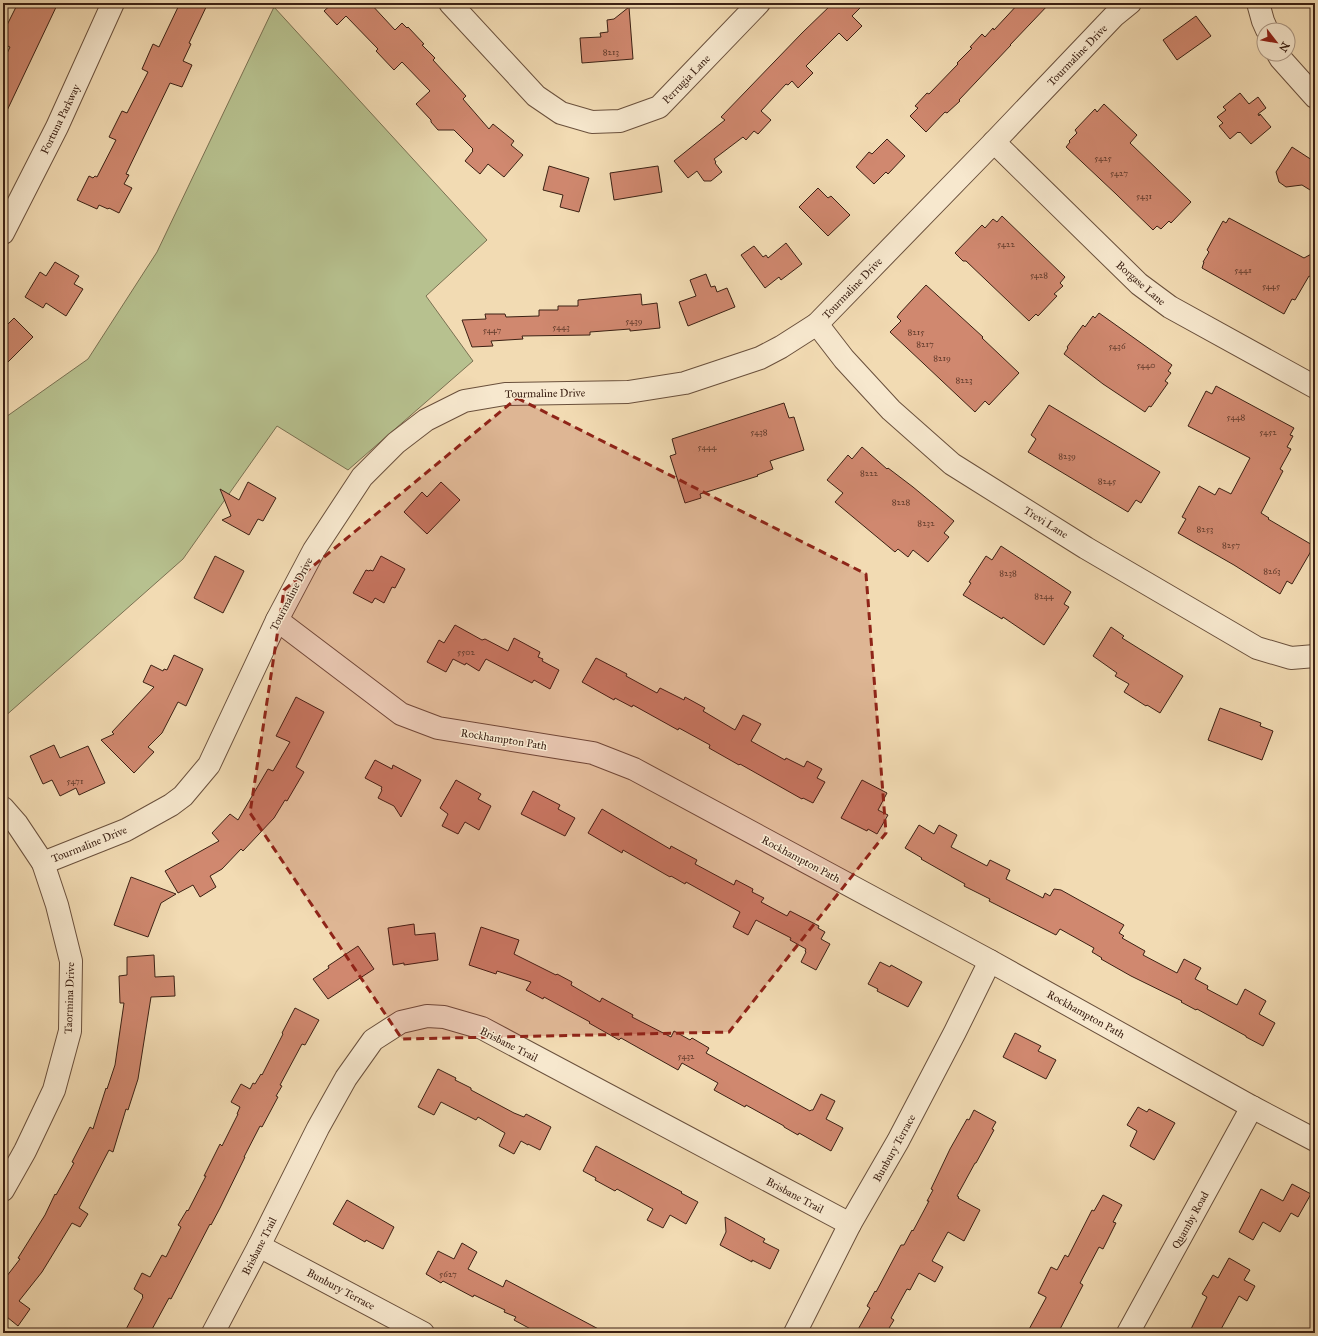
<svg xmlns="http://www.w3.org/2000/svg" width="1318" height="1336" font-family="'IM FELL Great Primer',serif">
	<style>
		.green { fill: #b7c18f; stroke: #7a7152 }
		.building { fill: #d0886f; stroke: #3c2114 }
		.lines { fill: none; stroke-linecap: round; stroke-linejoin: round }
		.minor-casing { stroke: #6a503c; stroke-width: 24 }
		.minor { stroke: #f7e8ce; stroke-width: 22 }
		.marked { fill: #8f2418; fill-opacity: 0.2; stroke: #8f2418; stroke-width: 3; stroke-dasharray: 8 5; stroke-linejoin: round }
		.labels { text-anchor: middle; stroke-width: 3; stroke-linejoin: round; paint-order: stroke }
		.number-label { font-size: 9px; fill: #613b2b }
		.street-label { font-size: 11px; fill: #3c2114; stroke: #f7e8ce }
	</style>
	<rect width="100%" height="100%" fill="#f2dbb3"/>
	<filter id="stains"><feTurbulence type="fractalNoise" baseFrequency=".005" numOctaves="4"/><feColorMatrix values="0 0 0 0 .2 0 0 0 0 .09 0 0 0 0 .02 0 0 0 .5 -.17"/></filter>
	<radialGradient id="worn" r=".72"><stop offset=".6" stop-color="#630" stop-opacity="0"/><stop offset="1" stop-color="#630" stop-opacity=".3"/></radialGradient>
	<polygon class="green" points="274,7 487,240 426,296 473,361 348,470 277,426 183,559 3,718 3,419 88,359 157,252"/>
	<g class="building">
		<polygon points="18,3 58,3 3,119 3,62 10,47 3,44 3,33"/>
		<polygon points="180,3 208,3 189,43 191,44 183,61 192,65 182,87 170,83 126,174 129,175 124,184 132,188 119,213 109,208 108,209 99,205 97,209 77,200 89,176 93,178 95,176 97,177 116,140 109,137 122,111 127,113 148,72 142,69 153,44 159,47"/>
		<polygon points="333,3 370,3 395,30 402,23 407,28 408,27 424,44 422,45 435,58 433,60 466,96 463,99 489,129 493,124 514,141 511,145 523,155 504,177 488,164 480,174 465,161 473,151 472,150 473,149 454,130 438,130 431,122 431,120 416,104 430,91 402,62 394,70 376,51 378,49 346,16 337,25 324,11"/>
		<polygon points="833,3 865,3 852,16 862,26 847,41 839,33 806,66 813,73 798,88 792,81 788,85 786,84 761,111 771,120 758,134 754,131 746,140 743,137 714,159 716,162 715,163 722,172 711,181 704,181 697,171 688,178 674,161 725,120 721,117 802,33"/>
		<polygon points="1019,3 1050,3 1010,45 1011,45 959,100 960,101 947,113 945,112 926,132 910,116 918,108 915,106 927,93 929,94 958,64 957,63 972,48 970,47 982,34 985,37 993,28 994,30"/>
		<polygon points="629,7 633,59 582,63 580,38 601,37 600,33 608,32 607,20 614,19"/>
		<polygon points="1196,16 1211,36 1177,60 1163,40"/>
		<polygon points="1240,93 1249,104 1258,97 1266,108 1258,114 1259,116 1260,114 1271,127 1251,144 1240,132 1239,133 1238,132 1230,139 1219,126 1223,123 1217,117 1226,110 1223,107"/>
		<polygon points="1104,104 1137,135 1130,143 1191,202 1171,223 1169,221 1161,229 1157,226 1153,230 1116,194 1066,147 1070,142 1069,141 1077,133 1075,130 1095,109 1097,112"/>
		<polygon points="887,139 905,156 888,174 886,172 874,184 856,167 869,152 872,154"/>
		<polygon points="1292,147 1315,162 1315,193 1302,185 1286,187 1279,182 1276,172"/>
		<polygon points="549,166 589,178 579,212 560,207 563,195 543,190"/>
		<polygon points="658,166 662,192 614,200 610,173"/>
		<polygon points="818,188 828,198 831,196 850,215 828,236 799,207"/>
		<polygon points="1002,216 1065,277 1060,283 1063,286 1054,294 1057,296 1038,316 1036,314 1029,321 966,261 963,261 955,253 982,225 985,228 993,219 997,222"/>
		<polygon points="1229,218 1304,258 1315,252 1315,279 1309,276 1295,300 1292,299 1284,314 1202,268 1204,262 1203,262 1209,252 1207,250 1223,221 1226,223"/>
		<polygon points="786,243 802,264 781,280 779,277 765,288 741,255 754,246 763,257 766,255 768,258"/>
		<polygon points="55,262 79,276 74,284 83,289 66,316 46,303 43,308 25,297 40,272 46,276"/>
		<polygon points="706,274 711,287 715,286 717,292 727,288 735,307 688,326 679,302 696,296 690,280"/>
		<polygon points="926,285 983,337 982,338 1019,373 989,405 985,401 975,412 890,332 901,321 897,317 900,313"/>
		<polygon points="641,294 642,305 657,303 660,328 630,331 630,329 590,332 590,335 522,336 523,339 491,341 493,346 472,347 462,320 486,319 485,314 505,314 506,317 539,316 539,310 558,310 558,306 578,306 578,300"/>
		<polygon points="1099,313 1172,365 1168,371 1171,373 1165,381 1168,383 1151,407 1149,406 1145,412 1103,384 1064,354 1068,348 1067,347 1083,325 1085,327 1093,316 1095,318"/>
		<polygon points="14,318 33,337 3,367 3,329"/>
		<polygon points="1216,386 1294,428 1290,435 1293,436 1287,447 1291,449 1280,469 1283,471 1261,513 1269,518 1268,519 1314,546 1292,584 1287,581 1280,594 1234,565 1178,533 1186,519 1182,517 1199,486 1215,495 1219,488 1231,494 1250,458 1188,426 1206,391 1212,394"/>
		<polygon points="784,403 789,418 794,417 804,450 770,461 773,469 757,475 758,476 700,494 701,498 685,503 670,456 676,454 672,439"/>
		<polygon points="1049,405 1160,472 1141,503 1136,500 1128,512 1028,452 1036,439 1031,435"/>
		<polygon points="862,447 887,469 888,468 913,487 954,521 944,533 949,537 928,562 913,550 908,557 898,549 895,552 835,502 843,493 827,480 848,455 852,459"/>
		<polygon points="248,482 276,498 263,521 258,519 249,535 222,520 231,516 220,489 239,500"/>
		<polygon points="441,482 460,500 427,534 404,512 422,492 427,497"/>
		<polygon points="1001,546 1071,592 1064,604 1069,607 1044,645 1003,617 1002,619 963,595 971,583 969,582 986,556 992,560"/>
		<polygon points="215,556 244,571 223,613 194,598"/>
		<polygon points="381,556 405,569 395,588 392,587 384,603 375,598 372,603 353,593 366,570 369,571 370,570 373,571"/>
		<polygon points="455,625 482,640 485,639 508,651 514,638 540,652 538,657 543,659 542,661 559,670 550,689 534,680 532,683 486,659 479,671 466,663 465,665 453,659 446,672 427,662 439,640 444,643"/>
		<polygon points="1111,627 1124,636 1122,638 1183,676 1160,713 1147,705 1146,706 1124,692 1129,684 1115,676 1117,673 1093,656"/>
		<polygon points="174,655 203,669 186,706 178,702 162,733 148,747 154,752 134,773 101,740 114,734 112,732 154,687 143,682 151,665 163,671 164,669 167,670"/>
		<polygon points="596,658 627,674 626,676 657,693 660,688 684,700 685,697 705,708 703,711 735,730 743,715 761,724 751,741 785,760 786,758 804,767 807,761 822,769 817,778 825,782 813,803 803,798 802,799 740,764 739,765 709,748 710,745 679,728 678,730 633,705 632,707 615,698 614,700 582,682"/>
		<polygon points="296,697 324,712 296,767 304,772 287,801 285,800 274,818 243,851 241,849 222,869 210,876 216,887 200,897 193,885 178,893 165,871 219,841 212,833 230,814 238,820 268,769 273,771 290,742 276,736"/>
		<polygon points="1220,708 1261,723 1260,726 1273,731 1262,760 1208,740"/>
		<polygon points="54,745 60,758 88,746 105,783 79,795 76,788 60,796 52,780 43,784 30,756"/>
		<polygon points="375,760 392,769 393,765 421,780 401,817 394,806 378,798 382,790 381,789 382,787 365,778"/>
		<polygon points="456,780 481,794 478,799 491,806 479,830 465,822 458,834 442,826 448,814 440,808"/>
		<polygon points="862,780 887,793 878,810 888,815 877,834 868,829 867,831 841,818"/>
		<polygon points="533,791 560,805 558,809 575,818 565,836 521,814"/>
		<polygon points="602,809 670,849 671,846 697,860 695,864 734,885 736,880 753,889 752,892 764,898 761,902 787,916 790,911 819,926 818,928 825,932 821,939 830,944 816,970 801,962 806,952 805,951 806,949 790,940 791,938 756,920 748,935 733,927 740,912 686,882 685,884 671,876 670,877 623,850 622,853 588,833"/>
		<polygon points="919,825 934,834 939,825 957,835 951,847 987,866 990,860 1010,870 1006,879 1043,898 1045,893 1050,896 1054,889 1061,890 1124,925 1119,933 1124,936 1122,938 1145,951 1143,955 1177,973 1184,959 1201,968 1195,979 1208,986 1207,989 1237,1005 1245,989 1266,1001 1259,1014 1275,1023 1263,1046 1246,1037 1246,1036 1197,1009 1196,1010 1181,1002 1182,1001 1131,976 1101,959 1102,958 1092,952 1094,948 1060,929 1056,935 989,901 990,899 964,886 965,884 921,859 922,858 905,848"/>
		<polygon points="131,877 176,894 161,903 148,937 114,925"/>
		<polygon points="414,924 415,935 435,933 438,960 404,965 404,963 393,965 388,928"/>
		<polygon points="481,927 519,940 514,954 556,975 557,974 572,982 571,985 600,1002 602,998 633,1015 632,1017 671,1037 674,1031 690,1040 692,1038 709,1048 706,1053 810,1111 811,1110 813,1110 821,1094 835,1101 826,1119 843,1128 831,1151 799,1133 798,1135 784,1127 784,1126 746,1105 745,1107 714,1090 718,1083 682,1063 678,1070 621,1038 619,1040 589,1023 590,1022 544,997 543,999 526,990 531,982 497,971 496,974 469,965"/>
		<polygon points="358,946 374,969 328,999 313,979 329,968 328,966"/>
		<polygon points="154,955 155,977 174,976 175,996 151,997 138,1079 128,1110 126,1109 113,1152 109,1150 79,1208 88,1214 80,1227 72,1223 42,1272 19,1301 30,1309 18,1326 7,1317 3,1323 3,1281 20,1259 18,1258 45,1215 55,1194 56,1195 74,1163 72,1162 90,1127 93,1129 106,1088 107,1089 115,1065 124,1003 120,1003 119,976 127,975 127,957"/>
		<polygon points="880,962 890,967 891,965 922,982 908,1007 877,991 878,989 868,984"/>
		<polygon points="295,1008 319,1020 305,1045 302,1044 280,1085 282,1086 276,1096 278,1097 262,1127 260,1126 244,1157 245,1157 220,1208 211,1225 210,1224 171,1299 169,1298 150,1333 124,1333 143,1297 142,1296 143,1295 134,1289 142,1273 150,1277 162,1255 166,1257 181,1227 178,1225 187,1210 188,1211 206,1176 204,1176 220,1144 222,1146 238,1114 237,1114 240,1107 231,1102 241,1084 250,1089 253,1083 255,1084 261,1074 262,1075 283,1034 282,1033"/>
		<polygon points="1015,1033 1041,1046 1038,1051 1056,1060 1046,1079 1003,1057"/>
		<polygon points="438,1069 456,1078 455,1080 471,1088 471,1090 514,1113 524,1117 526,1114 551,1127 540,1150 528,1144 528,1145 521,1141 514,1154 499,1146 505,1133 478,1117 476,1120 441,1102 434,1115 418,1107"/>
		<polygon points="1138,1107 1147,1112 1149,1109 1175,1123 1154,1160 1130,1146 1137,1131 1127,1125"/>
		<polygon points="974,1110 996,1122 992,1129 994,1130 976,1163 975,1163 957,1196 959,1197 958,1198 980,1210 964,1241 948,1232 932,1261 943,1267 935,1282 919,1273 910,1290 907,1289 891,1318 894,1320 886,1333 856,1333 870,1308 867,1306 875,1291 876,1292 901,1245 904,1245 912,1230 913,1231 929,1201 927,1201 933,1190 931,1189 950,1149 967,1119 969,1120"/>
		<polygon points="596,1146 682,1192 681,1193 698,1202 686,1224 670,1215 663,1228 647,1220 653,1209 617,1189 615,1191 595,1180 596,1178 583,1171"/>
		<polygon points="1292,1184 1311,1194 1298,1217 1291,1213 1280,1232 1263,1222 1253,1240 1239,1232 1261,1189 1283,1201"/>
		<polygon points="1103,1195 1122,1205 1113,1222 1116,1223 1103,1249 1099,1247 1080,1283 1083,1285 1058,1333 1027,1333 1046,1298 1046,1297 1038,1293 1051,1267 1057,1270 1065,1255 1068,1257 1092,1210 1094,1211"/>
		<polygon points="347,1200 394,1227 383,1249 366,1240 365,1242 333,1224"/>
		<polygon points="725,1217 765,1239 763,1242 779,1250 770,1269 752,1260 752,1262 720,1245 726,1232"/>
		<polygon points="462,1243 477,1252 468,1269 503,1287 506,1280 606,1333 538,1333 514,1320 516,1317 504,1312 505,1310 474,1295 473,1297 443,1281 441,1283 426,1274 438,1251 454,1259"/>
		<polygon points="1229,1258 1250,1270 1244,1280 1255,1286 1247,1301 1239,1296 1219,1333 1189,1333 1207,1297 1202,1294 1213,1275 1218,1278"/>
	</g>
	<g class="lines">
		<defs>
			<g id="minor">
				<polyline points="450,3 536,96 561,113 592,122 620,121 659,107 759,3"/>
				<polyline points="1258,3 1263,21 1267,30"/>
				<polyline points="1278,54 1281,59 1315,97"/>
				<polyline points="994,142 1139,284 1170,307 1315,387"/>
				<polyline points="3,233 57,127 113,3"/>
				<polyline points="817,324 844,359 891,410 952,464 1086,548 1257,648 1291,658 1315,656"/>
				<polyline points="277,620 401,714 438,728 593,753 634,769 990,961 1252,1107 1315,1140"/>
				<polyline points="3,808 17,824 43,863 57,905 71,961 70,1031 54,1090 25,1151 3,1190"/>
				<polyline points="43,863 126,830 171,805 183,796 209,765 277,620 314,550 362,477 396,443 426,420 464,401 505,394 628,392 685,383 760,358 781,347 817,324 994,142 1114,16 1130,3"/>
				<polyline points="259,1246 423,1333"/>
				<polyline points="213,1333 259,1246 318,1128 346,1078 373,1040 401,1022 427,1016 444,1017 482,1028 850,1224"/>
				<polyline points="795,1333 850,1224 898,1141 955,1032 990,961"/>
				<polyline points="1128,1333 1252,1107"/>
			</g>
		</defs>
		<use href="#minor" class="minor-casing"/>
		<use href="#minor" class="minor"/>
	</g>
	<path class="marked" d="M 517,398 L 866,574 L 886,833 L 729,1032 L 402,1039 L 250,813 L 284,590 Z"/>
	<g class="labels">
		<g class="number-label">
			<text x="611" y="55">8213</text>
			<text x="1103" y="161">5425</text>
			<text x="1119" y="176">5427</text>
			<text x="1144" y="199">5431</text>
			<text x="1006" y="247">5422</text>
			<text x="1243" y="273">5441</text>
			<text x="1039" y="278">5428</text>
			<text x="1271" y="289">5445</text>
			<text x="634" y="324">5439</text>
			<text x="561" y="330">5443</text>
			<text x="492" y="333">5447</text>
			<text x="916" y="335">8215</text>
			<text x="925" y="347">8217</text>
			<text x="1117" y="349">5436</text>
			<text x="942" y="361">8219</text>
			<text x="1146" y="368">5440</text>
			<text x="964" y="383">8223</text>
			<text x="1236" y="420">5448</text>
			<text x="759" y="435">5438</text>
			<text x="1268" y="435">5452</text>
			<text x="707" y="450">5444</text>
			<text x="1067" y="459">8239</text>
			<text x="869" y="476">8222</text>
			<text x="1107" y="484">8245</text>
			<text x="901" y="505">8228</text>
			<text x="926" y="526">8232</text>
			<text x="1205" y="532">8253</text>
			<text x="1231" y="548">8257</text>
			<text x="1272" y="574">8263</text>
			<text x="1008" y="576">8238</text>
			<text x="1044" y="599">8244</text>
			<text x="466" y="655">5502</text>
			<text x="75" y="784">5471</text>
			<text x="686" y="1059">5432</text>
			<text x="448" y="1277">5627</text>
		</g>
		<g class="street-label">
			<text transform="translate(1077 55) rotate(-46)" y="4">Tourmaline Drive</text>
			<text transform="translate(686 79) rotate(-46)" y="4">Perrugia Lane</text>
			<text transform="translate(60 119) rotate(-64)" y="4">Fortuna Parkway</text>
			<text transform="translate(1141 283) rotate(41)" y="4">Borgase Lane</text>
			<text transform="translate(852 288) rotate(-46)" y="4">Tourmaline Drive</text>
			<text transform="translate(545 393) rotate(-1)" y="4">Tourmaline Drive</text>
			<text transform="translate(1046 522) rotate(32)" y="4">Trevi Lane</text>
			<text transform="translate(291 594) rotate(-63)" y="4">Tourmaline Drive</text>
			<text transform="translate(504 739) rotate(9)" y="4">Rockhampton Path</text>
			<text transform="translate(89 844) rotate(-22)" y="4">Tourmaline Drive</text>
			<text transform="translate(801 859) rotate(28)" y="4">Rockhampton Path</text>
			<text transform="translate(69 998) rotate(-88)" y="4">Taormina Drive</text>
			<text transform="translate(1086 1014) rotate(29)" y="4">Rockhampton Path</text>
			<text transform="translate(509 1044) rotate(27)" y="4">Brisbane Trail</text>
			<text transform="translate(894 1148) rotate(-61)" y="4">Bunbury Terrace</text>
			<text transform="translate(795 1195) rotate(28)" y="4">Brisbane Trail</text>
			<text transform="translate(1190 1220) rotate(-61)" y="4">Quamby Road</text>
			<text transform="translate(259 1246) rotate(-63)" y="4">Brisbane Trail</text>
			<text transform="translate(341 1289) rotate(28)" y="4">Bunbury Terrace</text>
		</g>
	</g>
	<rect width="1318" height="1336" fill="none" stroke="#f2dbb3" stroke-width="16"/>
	<rect x="4" y="4" width="1310" height="1328" fill="none" stroke="#3c2114" stroke-width="2"/>
	<rect x="8" y="8" width="1302" height="1320" fill="none" stroke="#3c2114"/>
	<g transform="translate(1276 42) rotate(121)"><circle r="19" fill="#f7e8ce" stroke="#ac9884"/>
	<path d="M0-3L7 15L0 10L-7 15Z" fill="#8f2418"/>
	<text y="-6" font-size="11" font-weight="bold" text-anchor="middle" fill="#3c2114">N</text>
	</g>
	<rect width="100%" height="100%" filter="url(#stains)"/>
	<rect width="100%" height="100%" fill="url(#worn)"/>
</svg>
